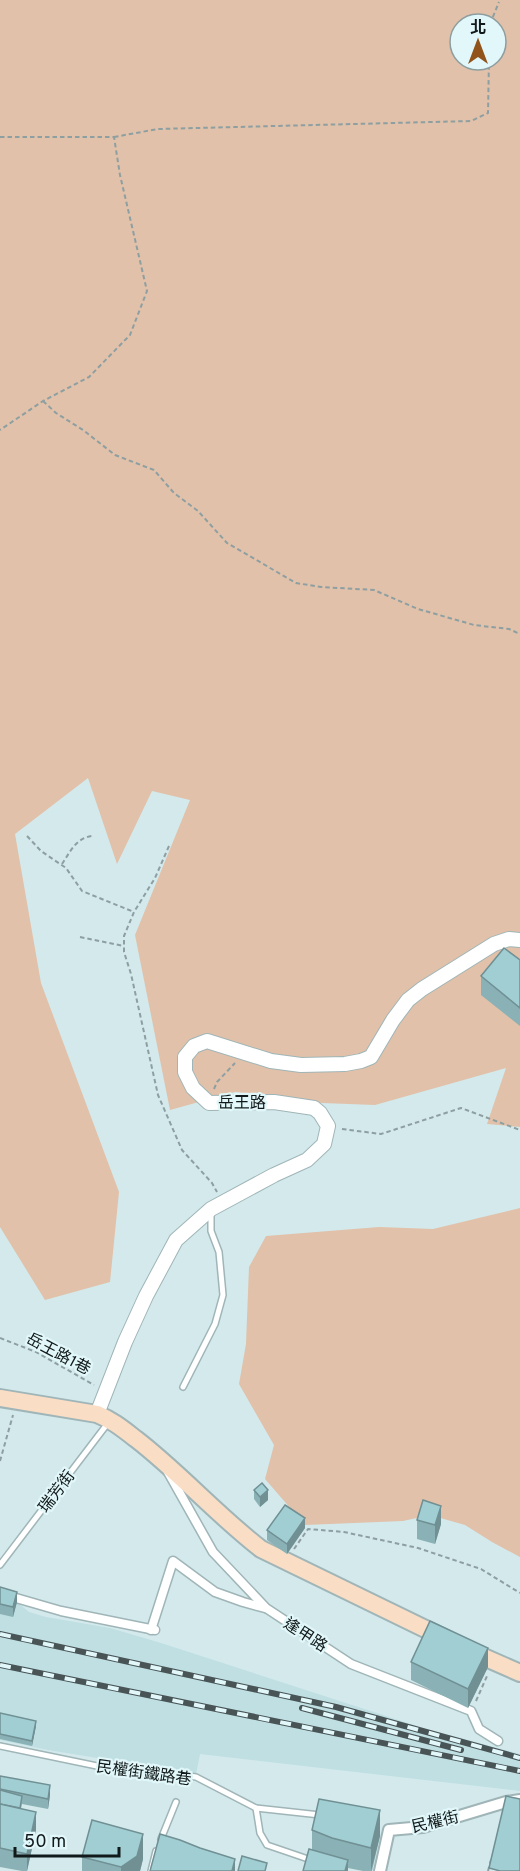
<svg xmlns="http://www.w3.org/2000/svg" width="520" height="1871" font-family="Overpass,'Noto Sans TC',sans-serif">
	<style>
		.built { fill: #bfdfe2 }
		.green { fill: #e1c1a9; fill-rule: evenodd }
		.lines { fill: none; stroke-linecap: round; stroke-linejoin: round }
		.service-casing { stroke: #a0b5b7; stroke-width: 8 }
		.pedestrian-casing { stroke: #a0b5b7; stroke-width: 11 }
		.minor-casing { stroke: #a0b5b7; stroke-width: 14 }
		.tertiary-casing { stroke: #a0b5b7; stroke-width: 16 }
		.secondary-casing { stroke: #a0b5b7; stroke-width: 20 }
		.path { stroke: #8e9fa2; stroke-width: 2; stroke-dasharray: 4.5 3; stroke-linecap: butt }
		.service { stroke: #fff; stroke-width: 5 }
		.pedestrian { stroke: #fff; stroke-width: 8 }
		.minor { stroke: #fff; stroke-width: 10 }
		.tertiary { stroke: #fff; stroke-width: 14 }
		.secondary { stroke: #f9ddc5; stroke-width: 16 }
		.rail-casing { stroke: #485456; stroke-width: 6 }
		.rail { stroke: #e1f7f9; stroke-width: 4; stroke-dasharray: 11; stroke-linecap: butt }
		.wall { fill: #8ab1b5 }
		.shaded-wall { fill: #709094 }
		.building { fill: #a0ced3; stroke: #709094; stroke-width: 1.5 }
		.labels { text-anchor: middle; stroke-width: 4.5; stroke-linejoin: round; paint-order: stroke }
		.street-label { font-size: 16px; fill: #11191a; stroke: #e1f7f9 }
	</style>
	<rect width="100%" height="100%" fill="#d3e9ec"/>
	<polygon class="built" points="0,1597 17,1602 29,1612 46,1617 110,1628 161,1643 426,1729 520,1754 520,1791 200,1754 196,1774 48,1750 0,1740"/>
	<g class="green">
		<path d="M 0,0 L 520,0 L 520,1127 L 487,1124 L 506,1068 L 375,1105 L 322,1103 L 235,1092 L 170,1110 L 135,935 L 190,800 L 152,791 L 117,864 L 88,778 L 15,834 L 41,983 L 119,1192 L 110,1282 L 45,1300 L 0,1227 ZM 460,24 L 496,24 L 496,60 L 460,60 Z"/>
		<polygon points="520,1208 520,1557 492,1542 465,1525 430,1515 403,1521 305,1525 265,1479 274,1445 239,1384 246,1344 249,1267 266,1236 379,1227 433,1229"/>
	</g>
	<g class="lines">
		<defs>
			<g id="service">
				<polyline points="183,1387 215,1324 223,1295 219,1252 211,1231 211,1213"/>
				<polyline points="0,1565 108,1423"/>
				<polyline points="0,1746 97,1766 109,1765 196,1777 256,1808 320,1815"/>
				<polyline points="256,1808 260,1833 267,1845 311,1860"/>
				<polyline points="161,1839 176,1802"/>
				<polyline points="151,1871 156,1851"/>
			</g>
			<g id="pedestrian">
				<polyline points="168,1472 213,1552 266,1608 351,1664 471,1711 479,1729 498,1741"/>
				<polyline points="9,1596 61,1611 155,1630"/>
				<polyline points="151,1630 173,1561 215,1592 243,1602 265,1608"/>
			</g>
			<polyline id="minor" points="380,1871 389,1830 423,1827 506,1802 520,1800"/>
			<polyline id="tertiary" points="97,1414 125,1342 146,1296 176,1240 211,1209 274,1175 307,1160 324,1144 328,1126 320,1113 314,1108 274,1102 209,1103 193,1088 185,1072 185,1057 194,1046 207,1041 271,1061 301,1065 345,1064 361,1061 371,1057 393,1020 408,1000 422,989 494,944 509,939 520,940"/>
			<g id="secondary">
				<path d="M 0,1398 L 97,1414 C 112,1420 123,1429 136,1439 C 180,1473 217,1515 261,1549 L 446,1639"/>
				<polyline points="470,1651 520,1673"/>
			</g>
		</defs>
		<use href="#service" class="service-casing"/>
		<use href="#pedestrian" class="pedestrian-casing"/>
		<use href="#minor" class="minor-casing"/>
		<use href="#tertiary" class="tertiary-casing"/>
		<use href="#secondary" class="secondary-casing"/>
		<g class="path">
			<polyline points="490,24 499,2"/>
			<polyline points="0,137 114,137 120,175 147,291 130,335 89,377 43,401 0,430"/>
			<polyline points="114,137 158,129 471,121 488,113 489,60"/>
			<polyline points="43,401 56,413 83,430 115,455 154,470 174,493 198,511 227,543 296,583 321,587 374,590 418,609 474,625 509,629 520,634"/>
			<polyline points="27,836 41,851 66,868 82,891 134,912"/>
			<polyline points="169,846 155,878 134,912 124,936 124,952 131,974 158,1095 182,1150 212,1183 217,1192"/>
			<path d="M 62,864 C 70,852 76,838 92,836"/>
			<polyline points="80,937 124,946"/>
			<polyline points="214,1089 217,1082 235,1063"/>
			<polyline points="342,1129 381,1134 461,1108 520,1130"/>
			<polyline points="0,1338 36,1352 94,1385"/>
			<polyline points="0,1461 13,1415"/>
			<polyline points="294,1549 308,1529 344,1532 418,1548 481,1569 520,1593"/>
			<polyline points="476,1701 487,1676"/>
			<polyline points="488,1871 492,1856"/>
		</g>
		<use href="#service" class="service"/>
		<use href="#pedestrian" class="pedestrian"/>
		<use href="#minor" class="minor"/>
		<use href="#tertiary" class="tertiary"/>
		<use href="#secondary" class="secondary"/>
		<defs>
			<g id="rail">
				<polyline points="0,1634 336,1707 520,1758"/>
				<polyline points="0,1665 520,1771"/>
				<polyline points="302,1708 461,1750"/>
			</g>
		</defs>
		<use href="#rail" class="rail-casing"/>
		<use href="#rail" class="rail"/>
	</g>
	<g class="wall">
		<polygon points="520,960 520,1026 481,995 481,976"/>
		<polygon points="254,1490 268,1500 260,1507 254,1499"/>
		<polygon points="417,1520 441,1524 435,1544 417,1539"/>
		<polygon points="305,1528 287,1554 267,1540 267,1530"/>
		<polygon points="0,1587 17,1602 13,1617 0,1614"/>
		<polygon points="411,1662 488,1667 468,1708 411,1680"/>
		<polygon points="0,1713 36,1726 32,1746 0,1739"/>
		<polygon points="0,1776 50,1795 48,1809 22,1804 21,1809 36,1830 27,1871 22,1871 0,1867"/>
		<polygon points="312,1830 380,1836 372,1871 363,1871 348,1868 348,1871 312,1850"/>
		<polygon points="82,1857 143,1859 140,1871 82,1871"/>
	</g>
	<g class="shaded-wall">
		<polygon points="268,1490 268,1500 260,1507 260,1497"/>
		<polygon points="441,1506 441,1524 435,1544 435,1525"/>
		<polygon points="305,1518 305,1528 287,1554 287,1544"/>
		<polygon points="17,1592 17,1602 13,1617 13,1607"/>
		<polygon points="488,1648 488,1667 468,1708 468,1689"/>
		<polygon points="36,1721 36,1726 32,1746 32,1741"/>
		<polygon points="50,1785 50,1795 48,1809 48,1799"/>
		<polygon points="380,1810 380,1836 371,1871 371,1848"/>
		<polygon points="36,1812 36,1830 27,1871 27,1854"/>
		<polygon points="143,1834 143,1859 140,1871 121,1871 121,1867"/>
		<polygon points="235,1859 235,1871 232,1871"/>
		<polygon points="348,1860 348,1871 345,1871"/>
	</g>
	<g class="building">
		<polygon points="504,948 520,960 520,1008 481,976"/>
		<polygon points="262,1483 268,1490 260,1497 254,1490"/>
		<polygon points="423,1500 441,1506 435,1525 417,1520"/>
		<polygon points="285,1505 305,1518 287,1544 267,1530"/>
		<polygon points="0,1587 17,1592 13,1607 0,1604"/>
		<polygon points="430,1621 488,1648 468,1689 411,1662"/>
		<polygon points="0,1713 36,1721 32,1741 0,1734"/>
		<polygon points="0,1776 50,1785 48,1799 0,1789"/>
		<polygon points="0,1790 22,1796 20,1808 0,1804"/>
		<polygon points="506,1796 520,1799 520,1871 500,1871 489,1868"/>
		<polygon points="319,1799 380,1810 371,1848 332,1838 312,1830"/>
		<polygon points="0,1804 36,1812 27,1854 0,1848"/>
		<polygon points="92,1820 143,1834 137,1856 121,1867 82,1857"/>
		<polygon points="160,1834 180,1840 200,1848 235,1859 232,1871 150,1871"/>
		<polygon points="309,1849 348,1860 345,1871 303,1871"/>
		<polygon points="242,1856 267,1863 265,1871 238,1871"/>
	</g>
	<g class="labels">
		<g class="street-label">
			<text x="242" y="1108">岳王路</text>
			<text transform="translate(59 1353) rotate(28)" y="6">岳王路1巷</text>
			<text transform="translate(56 1491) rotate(-53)" y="6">瑞芳街</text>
			<text transform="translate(306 1634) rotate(33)" y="6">逢甲路</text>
			<text transform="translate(144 1772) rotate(8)" y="6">民權街鐵路巷</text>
			<text transform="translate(435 1821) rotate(-13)" y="6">民權街</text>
		</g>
	</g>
	<g transform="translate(478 42)"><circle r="28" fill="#e1f7f9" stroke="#8e9ea0" stroke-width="1.5"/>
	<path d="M0-4.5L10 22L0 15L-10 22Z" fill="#92531a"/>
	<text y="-9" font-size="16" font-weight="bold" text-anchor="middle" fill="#11191a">北</text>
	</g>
	<path d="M15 1847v9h104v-9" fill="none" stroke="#11191a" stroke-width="3"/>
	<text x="24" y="1847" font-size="18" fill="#11191a" stroke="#e1f7f9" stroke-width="4.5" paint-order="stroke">50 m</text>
</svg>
